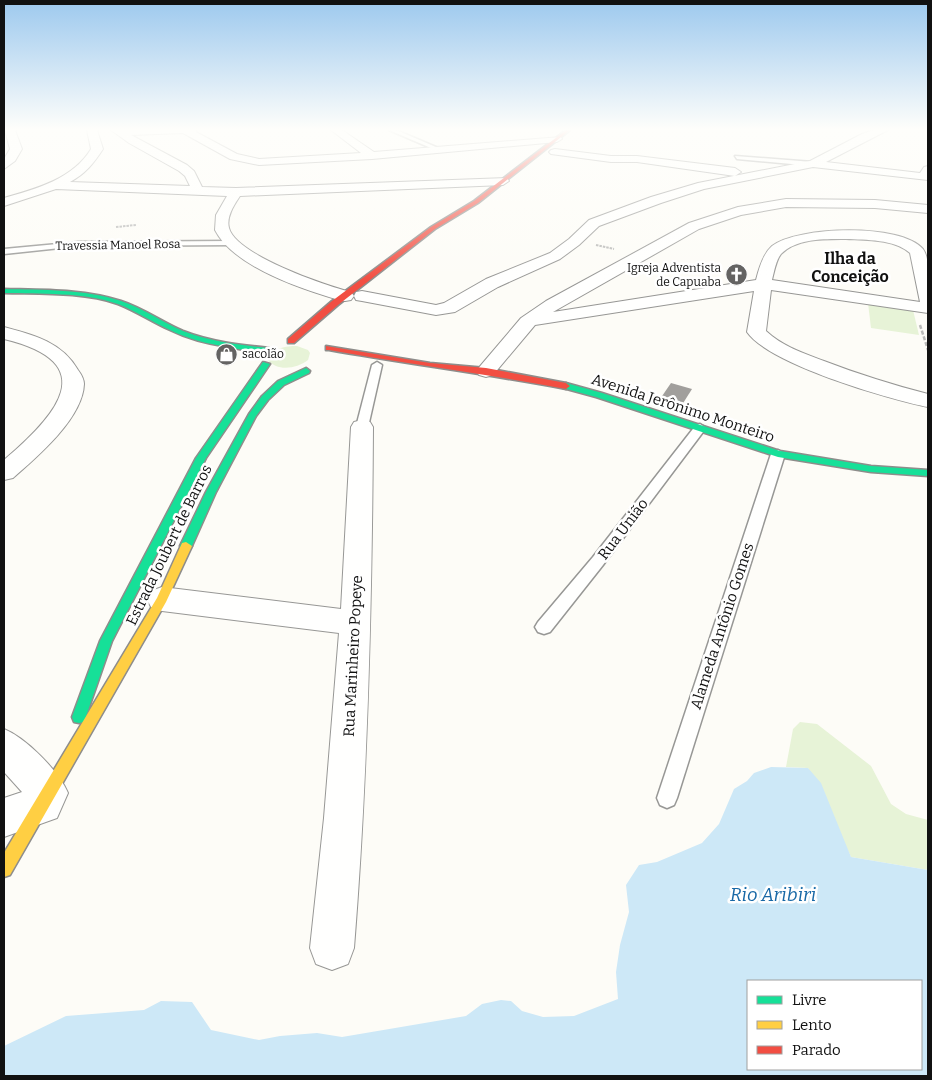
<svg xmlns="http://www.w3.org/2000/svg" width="932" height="1080" font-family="Bitter,serif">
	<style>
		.green { fill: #e7f3d7 }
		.water { fill: #cde8f7; fill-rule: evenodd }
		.building { fill: #a19f9c }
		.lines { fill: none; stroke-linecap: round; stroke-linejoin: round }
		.lane-casing { stroke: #979795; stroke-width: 3 }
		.street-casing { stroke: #979795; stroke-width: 2 }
		.fast-casing { stroke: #8e8d8b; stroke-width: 3 }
		.slow-casing { stroke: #8e8d8b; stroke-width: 3 }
		.jam-casing { stroke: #8e8d8b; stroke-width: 3 }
		.path-far1 { stroke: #b9b9b8; stroke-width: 2; stroke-dasharray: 2.5 1; stroke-linecap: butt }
		.path { stroke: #b9b9b8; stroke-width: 2.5; stroke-dasharray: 4 2; stroke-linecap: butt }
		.lane { fill: #fffffe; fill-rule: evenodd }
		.street { fill: #fffffe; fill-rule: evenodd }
		.fast { fill: #16e098; fill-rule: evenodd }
		.slow { fill: #ffcf43; fill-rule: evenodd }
		.jam { fill: #f24e42; fill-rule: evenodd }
		.labels { text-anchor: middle; stroke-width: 5; stroke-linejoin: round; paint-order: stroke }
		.far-street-label { font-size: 12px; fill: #111; stroke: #fff }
		.far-poi-label { font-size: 12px; fill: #111; stroke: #fff; text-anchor: end }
		.street-label { font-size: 15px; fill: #111; stroke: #fff }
		.far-district-label { font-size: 16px; font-weight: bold; fill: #111; stroke: #fff }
		.near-water-label { font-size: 19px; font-style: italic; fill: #1768a6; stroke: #fff }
	</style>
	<rect width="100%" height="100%" fill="#fdfcf7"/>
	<g class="green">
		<polygon points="868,303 913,310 919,335 871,328"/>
		<path d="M 297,346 L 308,350 L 310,353 L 308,360 C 296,369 277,372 267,359 C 272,348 286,346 297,346 Z"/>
		<polygon points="800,722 817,724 871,766 891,804 906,814 928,820 928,870 851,857 808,768 786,767 793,729"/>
	</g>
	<path class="water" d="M 771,767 L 808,768 L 821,783 L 851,857 L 928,870 L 928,1076 L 4,1076 L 4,1046 L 66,1016 L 144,1010 L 161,1001 L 192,1002 L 211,1030 L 259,1040 L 280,1036 L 317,1033 L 342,1037 L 466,1016 L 482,1004 L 501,1000 L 511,1001 L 522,1011 L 543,1017 L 574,1016 L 618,999 L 616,972 L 620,945 L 629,912 L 626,885 L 639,865 L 657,862 L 702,843 L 719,824 L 734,789 L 747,781 L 754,773 ZM 748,981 L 921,981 L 921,1069 L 748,1069 Z"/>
	<polygon class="building" points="671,383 692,389 680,408 658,402"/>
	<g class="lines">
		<defs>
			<g id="lane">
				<polygon points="389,130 396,130 443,150 438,151"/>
				<polygon points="735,156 813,162 816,164 813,166 737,159"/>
				<polygon points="232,241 236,243 235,245 79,246 4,254 4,249 79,242"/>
				<polygon points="377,362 382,365 368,427 362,431 358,430 356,427 372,365"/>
				<polygon points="700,424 706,428 603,565 550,632 544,634 538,632 535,627 538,622 593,557 696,425"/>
				<polygon points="778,450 785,454 677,798 674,805 667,808 660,805 657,798 771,454"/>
			</g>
			<g id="street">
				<polygon points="5,130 15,130 22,149 15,161 4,169 4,159 10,149"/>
				<path d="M 87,130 L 97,130 L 103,149 C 94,163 85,174 70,182 L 190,186 L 185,176 L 179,171 L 129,143 L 111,130 L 197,130 L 196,132 L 237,154 L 259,159 L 361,153 L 331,130 L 342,130 L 374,152 L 561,137 L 562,139 L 557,142 L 372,159 L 259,165 L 230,159 L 183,133 L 131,135 L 187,165 L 194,171 L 202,187 L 236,188 L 507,178 L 509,181 L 503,185 L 240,196 C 234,205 226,217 229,228 C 236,255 326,286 351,292 L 354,296 L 356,292 L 362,291 L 436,305 L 444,303 L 486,279 L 550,253 L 569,239 L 589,220 L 651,197 L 698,183 L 810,161 L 862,134 L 874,130 L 888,130 L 826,162 L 920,173 L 924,167 L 928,166 L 928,180 L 813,167 L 704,189 L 661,203 L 599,226 L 579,245 L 560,259 L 498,287 L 455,312 L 436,315 L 362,301 L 356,300 L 354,296 L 351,300 L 345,301 L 339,300 C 301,289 234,267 215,230 L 216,215 L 227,196 L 56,189 L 4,206 L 4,198 C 36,189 73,179 91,149 Z"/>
				<polygon points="555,149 611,156 637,156 735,168 741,172 735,176 637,162 611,162 551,154 549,152 551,150"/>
				<path d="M 786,199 L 875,200 L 928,205 L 928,213 L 875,208 L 786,207 L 741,215 L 699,229 L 553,312 L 756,280 C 759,268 763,254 772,246 C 798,226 901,223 923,249 C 932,261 928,298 928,313 L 771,290 L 766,331 C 782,346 803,353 824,361 C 858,374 893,385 928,394 L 928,407 C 888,399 769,364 747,332 L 754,291 L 535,325 L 493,375 L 486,377 L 479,375 L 476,371 L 521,318 L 546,301 L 689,223 L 738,207 ZM 846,239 C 866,240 894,239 910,253 L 920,302 L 772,280 C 774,272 776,260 781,254 C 797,238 825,239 846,239 Z"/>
				<path d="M 4,327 C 34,335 62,342 78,370 C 81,374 84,379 84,384 C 83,418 37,457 13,478 L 4,480 L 4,460 C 56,416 104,363 4,339 Z"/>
				<path d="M 362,420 L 370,422 L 373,427 C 372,601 368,774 354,948 L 348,964 L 332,970 L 316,964 L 310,948 L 324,818 L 339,633 L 162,611 L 151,607 L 147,599 L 151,591 L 162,587 L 341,609 L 351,427 L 354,422 Z"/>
				<path d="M 4,729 C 26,738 59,771 68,793 L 57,818 L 4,837 L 4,798 L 22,792 L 4,772 Z"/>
			</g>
			<g id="fast">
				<path d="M 4,289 C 43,290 84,289 121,301 C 143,308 162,322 183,331 C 211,342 240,345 269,348 L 273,350 C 266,355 238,349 228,347 C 208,344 188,339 170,330 C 152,322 136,311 118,304 C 83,292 41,294 4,293 Z"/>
				<polygon points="263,362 270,364 206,458 112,641 84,722 79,723 74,722 72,717 100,641 196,458"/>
				<polygon points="306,368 310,371 309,373 284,385 268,400 256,416 216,492 192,546 190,549 182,549 180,546 206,492 249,414 262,396 278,381"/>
				<polygon points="566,383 602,393 780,451 871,466 928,470 928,476 871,472 778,457 596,397 563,388 563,384"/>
			</g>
			<polygon id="slow" points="186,542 192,546 166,602 10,875 4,877 4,853 157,598 182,543"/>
			<g id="jam">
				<polygon points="566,130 570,130 478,203 435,229 338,305 294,343 288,343 288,339 332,301 431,227 474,201"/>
				<path d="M 326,346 L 430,363 L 486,368 L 566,383 L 570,386 L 566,389 C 487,374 408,364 329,350 L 326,350 Z"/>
			</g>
		</defs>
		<use href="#lane" class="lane-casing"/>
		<use href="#street" class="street-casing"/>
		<use href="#fast" class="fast-casing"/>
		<use href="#slow" class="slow-casing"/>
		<use href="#jam" class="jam-casing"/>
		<g class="path-far1">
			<polyline points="116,227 136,225"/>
			<polyline points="596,245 614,249"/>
		</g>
		<polyline class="path" points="920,325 928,350"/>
		<use href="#lane" class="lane"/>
		<use href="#street" class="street"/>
		<use href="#fast" class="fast"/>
		<use href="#slow" class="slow"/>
		<use href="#jam" class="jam"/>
	</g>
	<linearGradient id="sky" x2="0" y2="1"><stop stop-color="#9dc9ee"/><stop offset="0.46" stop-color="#fefefb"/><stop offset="1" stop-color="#fefefb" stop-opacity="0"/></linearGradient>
	<rect width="932" height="281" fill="url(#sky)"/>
	<defs>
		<symbol id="church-disc" viewBox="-11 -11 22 22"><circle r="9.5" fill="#646362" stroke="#fff"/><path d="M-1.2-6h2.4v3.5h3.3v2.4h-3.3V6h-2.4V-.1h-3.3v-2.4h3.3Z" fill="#fff"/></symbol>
		<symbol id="shop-disc" viewBox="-11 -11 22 22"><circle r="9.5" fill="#646362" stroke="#fff"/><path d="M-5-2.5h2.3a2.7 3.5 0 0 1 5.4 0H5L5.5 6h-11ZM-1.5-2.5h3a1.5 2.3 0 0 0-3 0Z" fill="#fff"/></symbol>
	</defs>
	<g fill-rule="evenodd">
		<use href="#church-disc" x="724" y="262" width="25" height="25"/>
		<use href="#shop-disc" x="214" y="342" width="25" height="25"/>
	</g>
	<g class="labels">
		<g class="far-street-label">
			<text transform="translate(118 245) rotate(-1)" y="4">Travessia Manoel Rosa</text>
		</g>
		<g class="far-poi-label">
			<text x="721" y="272">Igreja Adventista<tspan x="721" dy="14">de Capuaba</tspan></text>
			<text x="242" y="358" text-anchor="start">sacolão</text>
		</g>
		<g class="street-label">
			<text transform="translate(683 408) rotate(18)" y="5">Avenida Jerônimo Monteiro</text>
			<text transform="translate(623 529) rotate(-53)" y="5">Rua União</text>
			<text transform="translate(169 545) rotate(-64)" y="5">Estrada Joubert de Barros</text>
			<text transform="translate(722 626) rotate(-72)" y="5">Alameda Antônio Gomes</text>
			<text transform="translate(353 656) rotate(-87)" y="5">Rua Marinheiro Popeye</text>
		</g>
		<g class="far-district-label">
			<text x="850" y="264">Ilha da<tspan x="850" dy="18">Conceição</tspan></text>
		</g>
		<g class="near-water-label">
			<text x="773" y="901">Rio Aribiri</text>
		</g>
	</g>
	<rect width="932" height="1080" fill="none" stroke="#111111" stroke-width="10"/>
	<rect x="747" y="980" width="175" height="90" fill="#ffffff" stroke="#a0a0a0"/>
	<rect x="757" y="996" width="25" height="8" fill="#16e098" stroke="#a0a0a0"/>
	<text x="792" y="1005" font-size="15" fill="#111111">Livre</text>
	<rect x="757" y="1021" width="25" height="8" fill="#ffcf43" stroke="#a0a0a0"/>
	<text x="792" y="1030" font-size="15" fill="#111111">Lento</text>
	<rect x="757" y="1046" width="25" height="8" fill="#f24e42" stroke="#a0a0a0"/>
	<text x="792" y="1055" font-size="15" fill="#111111">Parado</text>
</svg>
